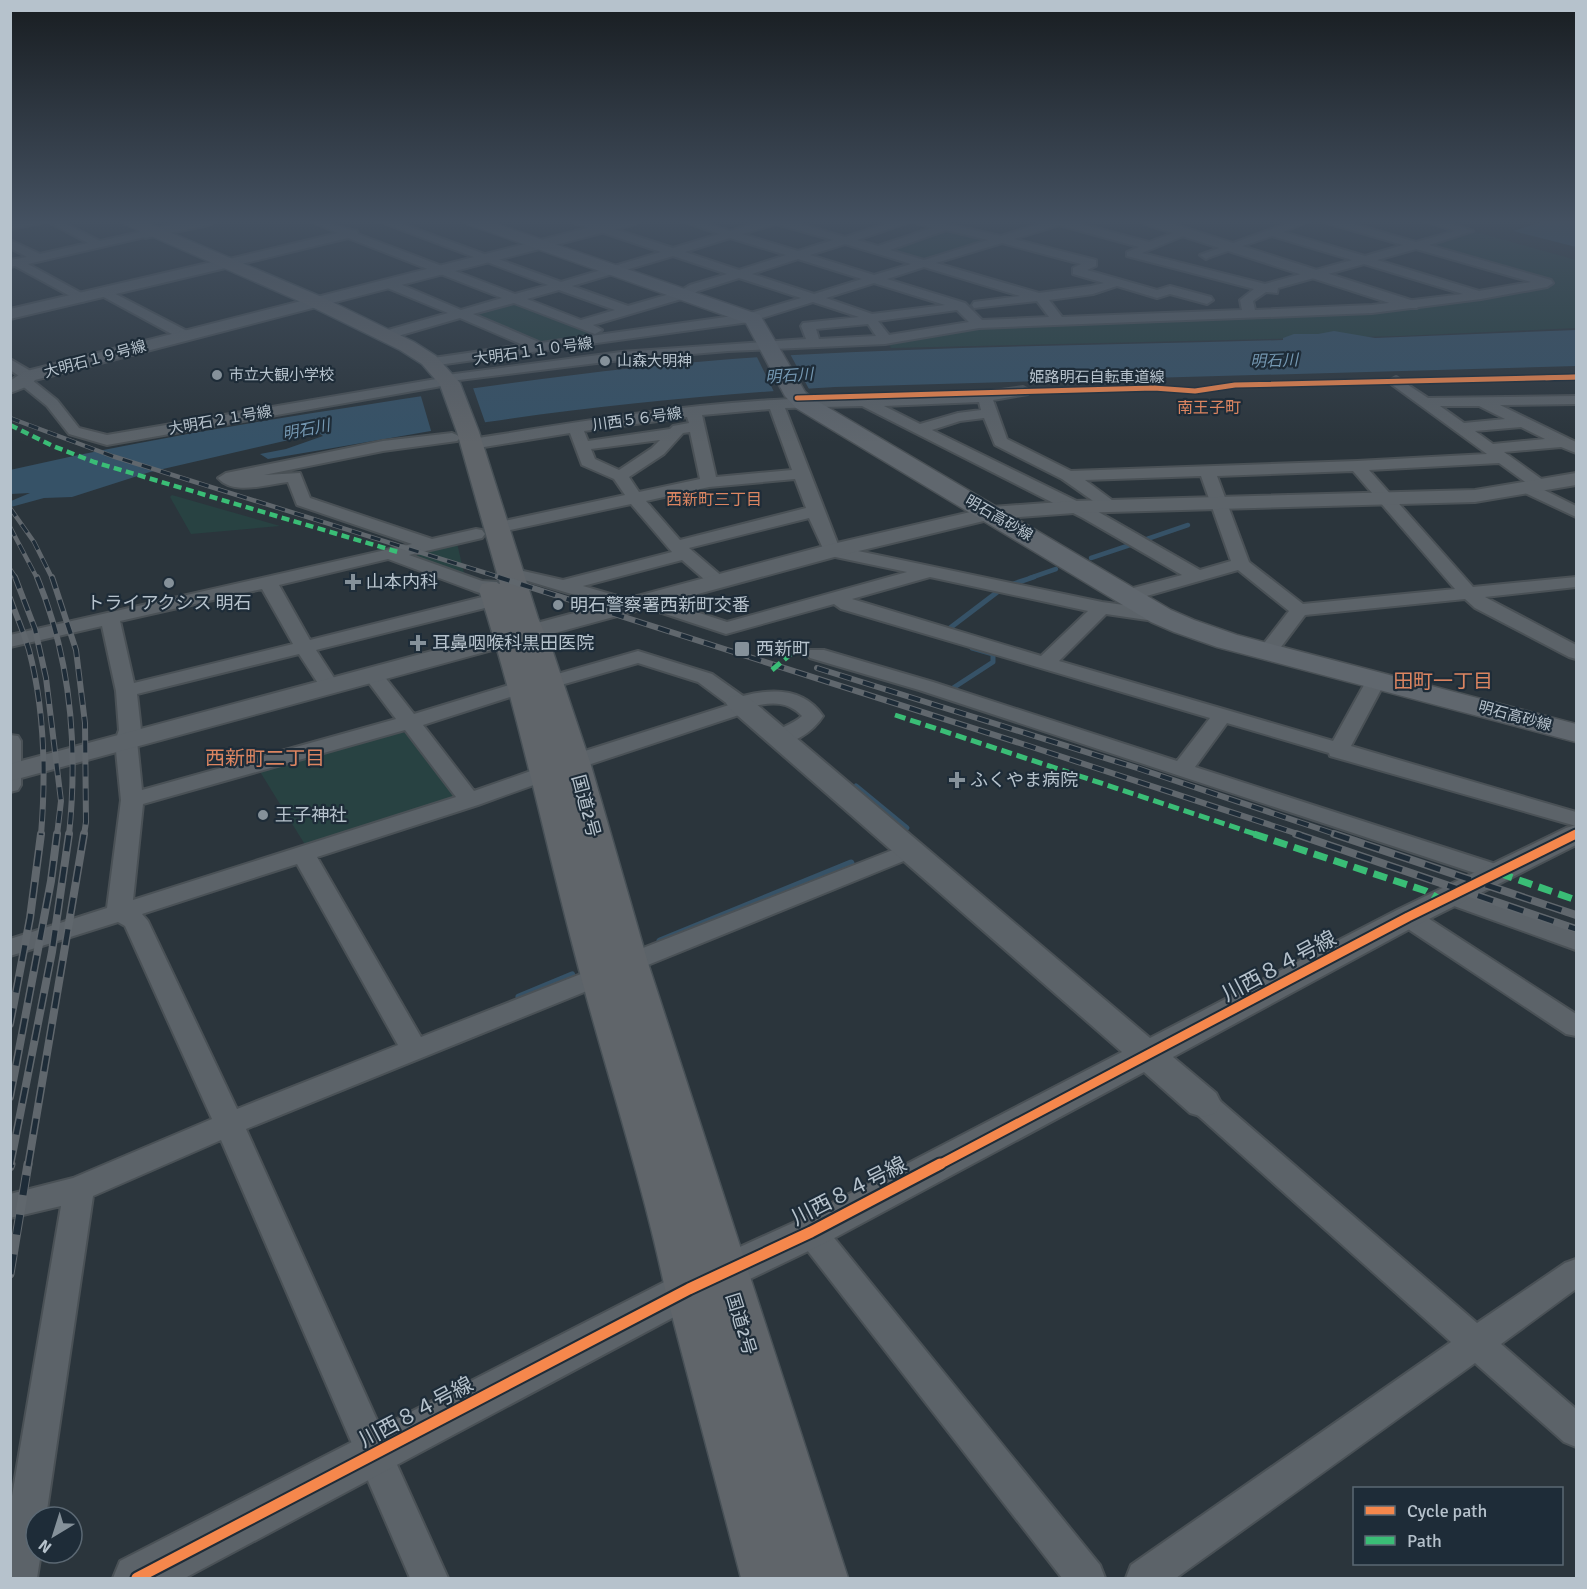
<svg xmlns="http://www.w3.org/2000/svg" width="1587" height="1589" font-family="Signika,'Noto Sans JP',sans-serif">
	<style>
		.green { fill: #284242 }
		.water { fill: #365267 }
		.pier { fill: #2b353c }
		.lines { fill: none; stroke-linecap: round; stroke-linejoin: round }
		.stream-far2 { stroke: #365267; stroke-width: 4.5 }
		.stream-far1 { stroke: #365267; stroke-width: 5 }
		.stream { stroke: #365267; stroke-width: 7 }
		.minor-casing { stroke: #4a5156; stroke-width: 4 }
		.tertiary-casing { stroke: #4a5156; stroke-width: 4 }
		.secondary-casing { stroke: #4a5156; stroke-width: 3 }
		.trunk-casing { stroke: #485157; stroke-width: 3 }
		.minor { fill: #5c6369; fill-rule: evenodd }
		.tertiary { fill: #5c6369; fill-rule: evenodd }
		.secondary { fill: #60676e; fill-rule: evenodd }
		.trunk { fill: #60656a; fill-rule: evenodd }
		.rail-far3-casing { stroke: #60676d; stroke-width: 4.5 }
		.rail-far2-casing { stroke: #60676d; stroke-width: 6 }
		.rail-far1-casing { stroke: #60676d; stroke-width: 8 }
		.rail-casing { stroke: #60676d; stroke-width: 9 }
		.rail-far3 { stroke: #1e2c38; stroke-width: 3; stroke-dasharray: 10; stroke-linecap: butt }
		.rail-far2 { stroke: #1e2c38; stroke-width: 4; stroke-dasharray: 12; stroke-linecap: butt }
		.rail-far1 { stroke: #1e2c38; stroke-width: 5; stroke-dasharray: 16; stroke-linecap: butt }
		.rail { stroke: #1e2c38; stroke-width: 7; stroke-dasharray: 20; stroke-linecap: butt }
		.quiet-far2 { stroke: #3abd76; stroke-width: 4.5; stroke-dasharray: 8 4.5; stroke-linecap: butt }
		.quiet-far1 { stroke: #3abd76; stroke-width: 5; stroke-dasharray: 11 5; stroke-linecap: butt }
		.quiet { stroke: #3abd76; stroke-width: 7; stroke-dasharray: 14 7; stroke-linecap: butt }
		.cycleway-far4-casing { stroke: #1e2c38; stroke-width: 7 }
		.cycleway-far3-casing { stroke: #1e2c38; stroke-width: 8 }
		.cycleway-far2-casing { stroke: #1e2c38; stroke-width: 10 }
		.cycleway-far1-casing { stroke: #1e2c38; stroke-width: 13 }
		.cycleway-casing { stroke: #1e2c38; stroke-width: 15 }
		.cycleway-far4 { stroke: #f5874c; stroke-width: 4.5 }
		.cycleway-far3 { stroke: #f5874c; stroke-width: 5 }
		.cycleway-far2 { stroke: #f5874c; stroke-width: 7 }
		.cycleway-far1 { stroke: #f5874c; stroke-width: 9 }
		.cycleway { stroke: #f5874c; stroke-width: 11 }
		.poi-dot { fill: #85919a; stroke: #1e2c38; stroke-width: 2 }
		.labels { text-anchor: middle; stroke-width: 4.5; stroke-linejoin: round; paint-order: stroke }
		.far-street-label { font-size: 15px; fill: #b6c2cc; stroke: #1e2c38 }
		.far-poi-label { font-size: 15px; fill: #b6c2cc; stroke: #1e2c38; text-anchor: start }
		.far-water-label { font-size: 16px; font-style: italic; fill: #7497b1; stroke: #1e2c38 }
		.far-neighbourhood-label { font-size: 16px; fill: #dc8561; stroke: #1e2c38 }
		.poi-label { font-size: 18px; fill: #b6c2cc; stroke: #1e2c38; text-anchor: start }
		.street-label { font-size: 18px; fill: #b6c2cc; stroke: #1e2c38 }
		.neighbourhood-label { font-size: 20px; fill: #dc8561; stroke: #1e2c38 }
		.near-street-label { font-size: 21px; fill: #b6c2cc; stroke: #1e2c38 }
	</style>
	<rect width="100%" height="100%" fill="#2b353c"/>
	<g class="green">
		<polygon points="945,229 989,239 926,260 886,250"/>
		<polygon points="1476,232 1576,260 1576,328 1401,336 891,348 888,341 981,326 1336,312 1487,297 1555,284 1426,245"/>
		<polygon points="510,304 516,304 591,334 538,344 469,315"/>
		<polygon points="172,495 280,526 191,534 170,497"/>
		<polygon points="457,543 464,573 408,554"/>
		<polygon points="395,732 405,733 455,797 315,843 304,843 259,770"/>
	</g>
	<g class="water">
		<polygon points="1544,221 1576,221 1576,247 1513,231"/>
		<path d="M 1576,330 L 1576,366 L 835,387 C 719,394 602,405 487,422 C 414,433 341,447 268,459 L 260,454 L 286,449 L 323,436 L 319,433 L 150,472 L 72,497 L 44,498 L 11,507 L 11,501 L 30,493 L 11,494 L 10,470 C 128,443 246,423 365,405 C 507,382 650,363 794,355 C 957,346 1120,345 1283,340 L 1283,338 L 1294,334 L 1318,334 L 1334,331 L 1375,338 Z"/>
	</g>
	<g class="pier">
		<polygon points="789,352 810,391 775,394 756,355"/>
		<polygon points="472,385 486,425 432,434 420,393"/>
	</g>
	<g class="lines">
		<g class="stream-far2">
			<polyline points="1147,539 1188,525"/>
			<polyline points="1091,558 1130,545"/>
			<polyline points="1030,578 1056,569"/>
		</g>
		<g class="stream-far1">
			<polyline points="1013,584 1034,577"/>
			<polyline points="946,631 1000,590"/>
			<polyline points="953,688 993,662 993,654 972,648"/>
			<polyline points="856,786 907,828"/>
		</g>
		<g class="stream">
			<polyline points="660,941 851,863"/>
			<polyline points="519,997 572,975"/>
		</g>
		<defs>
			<g id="minor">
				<polygon points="20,221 43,221 41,223 10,229 10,223"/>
				<polygon points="47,221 60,221 100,241 145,231 151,234 149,236 28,264 85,295 87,298 85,301 81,302 15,266 10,267 10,260 27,257 10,248 10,240 40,254 88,243"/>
				<path d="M 310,221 C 327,221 341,228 357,231 L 358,234 L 515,294 L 548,285 L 378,221 L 394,221 L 561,282 L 661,252 L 574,223 L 573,221 L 589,221 L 673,248 L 719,234 L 683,221 L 699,221 L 730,231 L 762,221 L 790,221 L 845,237 L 895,221 L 932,221 L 1001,236 L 1049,221 L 1069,221 L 1149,242 L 1184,229 L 1190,232 L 1188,234 L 1142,253 L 1265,284 L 1352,260 L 1272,236 L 1210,257 L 1206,259 L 1200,255 L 1294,221 L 1309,221 L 1283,232 L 1365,256 L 1403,245 L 1327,223 L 1326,221 L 1343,221 L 1416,242 L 1455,231 L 1425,221 L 1443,221 L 1473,231 L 1429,245 L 1551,280 L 1553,283 L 1547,287 L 1481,299 L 1372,313 L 979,328 L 885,344 L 728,351 L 621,360 L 443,382 L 441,386 L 436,387 L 107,445 L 69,434 L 47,406 L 20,384 L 18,381 L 22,378 L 10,370 L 10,359 L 34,373 L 36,376 L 32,380 L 57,400 L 79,428 L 107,435 L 436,379 L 440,380 L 442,376 L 447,375 L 621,352 L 806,339 L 801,326 L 803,323 L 859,317 L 813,302 L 749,322 L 431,366 L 424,362 L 426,359 L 523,345 L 460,318 L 391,338 L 381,338 L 379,335 L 381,332 L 448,313 L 385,287 L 385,281 L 393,281 L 461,310 L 502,298 L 348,238 L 229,267 L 223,263 L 225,260 L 338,233 ZM 912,221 L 932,228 L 878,246 L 857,240 ZM 776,224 L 833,240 L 798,251 L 742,234 ZM 1059,225 L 1139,247 L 1127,252 L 1127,256 L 1254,289 L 1240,300 L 1242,310 L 1062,317 L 1049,300 L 1093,294 L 1117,286 L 1157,298 L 1170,294 L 1207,304 L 1213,300 L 1211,297 L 1170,286 L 1157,290 L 1087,270 L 1096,266 L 1096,260 L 1014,239 ZM 946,230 L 988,240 L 924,260 L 890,250 ZM 730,238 L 786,255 L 739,270 L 685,252 ZM 1002,243 L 1081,264 L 1073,268 L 1073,274 L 1104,283 L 1091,286 L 1039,293 L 936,263 ZM 845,244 L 911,264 L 874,275 L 810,255 ZM 1416,249 L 1531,282 L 1479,291 L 1377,260 ZM 673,256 L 727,274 L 690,285 L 680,291 L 628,306 L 572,286 ZM 798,259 L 862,279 L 814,294 L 752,274 ZM 1364,264 L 1463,294 L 1372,305 L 1255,310 L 1253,301 L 1266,292 L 1277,293 L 1278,288 ZM 924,267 L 1020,296 L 974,302 L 972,305 L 974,308 L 1037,301 L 1049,317 L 982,320 L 965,303 L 887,279 ZM 739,278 L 801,298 L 747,314 L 541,343 L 473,314 L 514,303 L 595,334 L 602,330 L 593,325 L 688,297 L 698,291 ZM 874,283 L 945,305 L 872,314 L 826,298 ZM 559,290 L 615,310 L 581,320 L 527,299 ZM 957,310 L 969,322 L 889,335 L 878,321 ZM 868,324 L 876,336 L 819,339 L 816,329 Z"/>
				<polygon points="104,288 191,333 193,336 191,339 181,339 100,295 98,292 100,289"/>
				<path d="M 1396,377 L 1428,398 L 1576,396 L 1576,404 L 1500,405 L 1576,442 L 1576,453 L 1561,447 L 1504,452 L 1547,483 L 1549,486 L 1544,490 L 1576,506 L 1576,517 L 1523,492 L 1521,489 L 1528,484 L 1499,463 L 1369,470 L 1473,587 L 1576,577 L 1576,587 L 1485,597 L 1576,645 L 1576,659 L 1569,657 L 1475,608 L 1465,599 L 1305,615 L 1275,655 L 1261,655 L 1258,651 L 1289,611 L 1238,570 L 1129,601 L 1122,599 L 1120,595 L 1122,591 L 1182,575 L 1083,518 L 862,406 L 785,408 L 839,547 L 1102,602 L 1161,610 L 1168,612 L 1170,616 L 1168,620 L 1161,622 L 1106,614 L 1059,661 L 1333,741 L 1369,676 L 1383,676 L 1386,680 L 1351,746 L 1576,812 L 1576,826 L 1330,756 L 1329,753 L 1227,723 L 1195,767 L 1508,868 L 1511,873 L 1508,878 L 1499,881 L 919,690 L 810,658 L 807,654 L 810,650 L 824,650 L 933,682 L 1177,761 L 1210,718 L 841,609 L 834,604 L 726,634 L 641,606 L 639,610 L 632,612 L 528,581 L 504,577 L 501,573 L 504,569 L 510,568 L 563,580 L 672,552 L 631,504 L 496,533 L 490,532 L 487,528 L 490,524 L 625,495 L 614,479 L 582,465 L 570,433 L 472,449 L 464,444 L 472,439 C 572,423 672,406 774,400 C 857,394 940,400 1023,387 L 1030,391 L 1028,394 L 993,400 L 1007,439 L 1071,471 L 1357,461 L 1487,454 L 1391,384 L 1389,381 ZM 979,402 L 981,410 L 958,413 L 920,424 L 884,406 ZM 1440,406 L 1479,406 L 1505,419 L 1464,423 ZM 770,409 L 792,470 L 716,477 L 702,415 ZM 687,417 L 689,423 L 673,426 L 670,429 L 588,441 L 584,431 ZM 984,418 L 995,445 L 1062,479 L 1106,510 L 1112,511 L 1120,506 L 1085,480 L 1201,476 L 1231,561 L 1200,570 L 1095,510 L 932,430 L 960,421 ZM 1521,427 L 1545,439 L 1493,444 L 1475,431 ZM 690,432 L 700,479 L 639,492 L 629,477 L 664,454 L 683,433 ZM 660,440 L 652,448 L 619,470 L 595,459 L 591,449 ZM 1353,471 L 1455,589 L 1303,604 L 1249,562 L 1217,476 ZM 795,479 L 806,508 L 680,540 L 646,501 L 709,487 ZM 809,518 L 826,555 L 907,572 L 727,622 L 654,598 L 640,598 L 638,602 L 583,586 L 682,560 L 712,586 L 724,586 L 727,582 L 724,578 L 689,548 ZM 930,577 L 1088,611 L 1041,656 L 852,599 Z"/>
				<path d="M 452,433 L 457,435 L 460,438 L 457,441 L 383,451 L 264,475 L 300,473 L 310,498 L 432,539 L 476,529 L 482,530 L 485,534 L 482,538 L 409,555 L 482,581 L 497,582 L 500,586 L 497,590 L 480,593 L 474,591 L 388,559 L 279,585 L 310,640 L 494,594 L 501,596 L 503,600 L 501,604 L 316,650 L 340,687 L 337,691 L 323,691 L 299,654 L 137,694 L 141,730 L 137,741 L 142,790 L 396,719 L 363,675 L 366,671 L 380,671 L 414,714 L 522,681 L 529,683 L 532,687 L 529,691 L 423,725 L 474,791 L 545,766 L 553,768 L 556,773 L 553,778 L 478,805 L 317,857 L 421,1037 L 591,970 L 600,967 L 609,970 L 613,976 L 609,982 L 246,1129 L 448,1578 L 410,1578 L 221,1140 L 93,1196 L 46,1517 L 36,1517 L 36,1553 L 41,1553 L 37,1578 L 10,1578 L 10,1508 L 61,1206 L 10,1218 L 10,1194 L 73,1178 L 212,1119 L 125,926 L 118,922 L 10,956 L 10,939 L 107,908 L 121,800 L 115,741 L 119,730 L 116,691 L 102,626 L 10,647 L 10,635 L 412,544 L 297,505 L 288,482 C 268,484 233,496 218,478 L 226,473 L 383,441 ZM 262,589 L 293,644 L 134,683 L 120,621 ZM 405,730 L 456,797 L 133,900 L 143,804 ZM 297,864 L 398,1045 L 237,1109 L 148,921 L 142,914 Z"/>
				<path d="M 638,651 L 712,674 L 743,696 C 773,688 804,688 823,716 C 813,732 791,747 771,743 L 768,738 C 776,727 792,726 802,716 C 788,701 772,702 754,706 L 751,711 L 582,767 L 574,769 L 566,767 L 563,762 L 566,757 L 729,705 L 698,682 L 638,663 L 547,689 L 540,687 L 537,683 L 540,679 Z"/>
				<polygon points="10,735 18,736 21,741 21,785 18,790 10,792"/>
				<polygon points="908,844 916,846 920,851 916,856 638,969 629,972 620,969 616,963 620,957"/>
				<polygon points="1452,888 1576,933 1576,950 1443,902 1440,896 1443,890"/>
				<polygon points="1408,909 1417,911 1576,1014 1576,1036 1566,1034 1399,923 1396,917 1399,911"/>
				<polygon points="1203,1092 1213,1095 1477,1323 1565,1263 1576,1259 1576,1289 1501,1344 1576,1409 1576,1447 1564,1442 1475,1363 1176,1578 1126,1578 1131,1565 1451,1342 1193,1111 1189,1103 1193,1095"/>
				<polygon points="811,1219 822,1223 1100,1565 1105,1578 1062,1578 800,1241 795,1232 800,1223"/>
			</g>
			<g id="tertiary">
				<polygon points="189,221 216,221 209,225 145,238 138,234 140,231"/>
				<polygon points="615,221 638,221 636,224 35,380 31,385 10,393 10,381 23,372"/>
				<polygon points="1143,221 1164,221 1417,302 1419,305 1417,308 1405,308 1145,224"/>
				<polygon points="229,258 234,260 237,263 234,266 10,319 10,309"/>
				<polygon points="1576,473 1576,485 1475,502 1074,513 992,519 838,556 10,781 10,764 824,546 992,507 1074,501 1475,490"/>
				<polygon points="739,695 748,697 1150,1038 1397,910 1566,828 1576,825 1576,845 1419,924 1173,1057 1216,1093 1221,1103 1216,1113 1203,1117 1190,1113 1144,1072 825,1243 704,1301 185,1578 113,1578 120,1561 674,1277 797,1221 1122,1052 730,709 726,703 730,697"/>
			</g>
			<polygon id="secondary" points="465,221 488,221 760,315 805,392 812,398 1171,610 1194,620 1237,635 1576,724 1576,742 1217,647 1174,632 1151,622 796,408 785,396 746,323 467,224"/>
			<path id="trunk" d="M 122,221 L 143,221 L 324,298 L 414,342 L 436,356 L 460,383 L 479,432 L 538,618 L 553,652 L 590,762 L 648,963 L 848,1578 L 741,1578 L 665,1289 C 643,1184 609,1081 581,977 C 546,848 520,717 479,590 L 482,584 L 492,582 L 500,584 L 457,432 L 440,385 L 422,364 L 400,350 L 310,306 L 124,224 Z"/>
		</defs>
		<use href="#minor" class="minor-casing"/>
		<use href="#tertiary" class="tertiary-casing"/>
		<use href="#secondary" class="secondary-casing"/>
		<use href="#trunk" class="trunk-casing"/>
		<use href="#minor" class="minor"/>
		<use href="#tertiary" class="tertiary"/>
		<use href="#secondary" class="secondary"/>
		<use href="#trunk" class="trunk"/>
		<defs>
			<g id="rail-far3">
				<polyline points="10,418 112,456 502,578"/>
				<polyline points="10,508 34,542 52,578"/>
				<polyline points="10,527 37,578"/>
				<polyline points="10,569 16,578"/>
			</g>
			<g id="rail-far2">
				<polyline points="15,577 35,629 46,678 61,801 57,835"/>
				<path d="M 37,577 C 71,659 78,748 69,835"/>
				<polyline points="52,577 76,650 85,723 86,822 84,835"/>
				<polyline points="498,577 1029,746 1301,835"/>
				<path d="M 10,598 C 16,615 24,633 29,650 C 45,711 46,774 41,835"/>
				<polyline points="817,668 1137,768 1338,835"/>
			</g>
			<g id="rail-far1">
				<polyline points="1296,834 1576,929"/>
				<polyline points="1334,834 1576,915"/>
				<polyline points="10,1024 30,918 41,834"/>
				<polyline points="10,1097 51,881 57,834"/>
				<polyline points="10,1166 52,952 69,834"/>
				<polyline points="28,1166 84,834"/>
			</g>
			<g id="rail">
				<polyline points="10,1167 11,1164"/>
				<polyline points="10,1274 28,1164"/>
			</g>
		</defs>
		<use href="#rail-far3" class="rail-far3-casing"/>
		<use href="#rail-far2" class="rail-far2-casing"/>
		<use href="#rail-far1" class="rail-far1-casing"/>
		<use href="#rail" class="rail-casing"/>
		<use href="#rail-far3" class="rail-far3"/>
		<use href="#rail-far2" class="rail-far2"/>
		<use href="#rail-far1" class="rail-far1"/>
		<use href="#rail" class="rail"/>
		<polyline class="quiet-far2" points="10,425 53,446 94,462 398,552"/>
		<g class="quiet-far1">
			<polyline points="772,670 798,648"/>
			<polyline points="895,715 1258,835"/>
		</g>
		<g class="quiet">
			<polyline points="1254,834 1426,891 1443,901"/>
			<polyline points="1499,873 1576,900"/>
		</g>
		<defs>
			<polyline id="cycleway-far4" points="1546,378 1576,377"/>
			<polyline id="cycleway-far3" points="797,398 1154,388 1195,391 1235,385 1576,377"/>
			<polyline id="cycleway-far2" points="1573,835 1576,834"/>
			<polyline id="cycleway-far1" points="937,1166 1408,917 1576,834"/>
			<polyline id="cycleway" points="137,1578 689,1289 811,1232 940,1164"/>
		</defs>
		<use href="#cycleway-far4" class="cycleway-far4-casing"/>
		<use href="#cycleway-far3" class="cycleway-far3-casing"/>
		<use href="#cycleway-far2" class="cycleway-far2-casing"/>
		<use href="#cycleway-far1" class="cycleway-far1-casing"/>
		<use href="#cycleway" class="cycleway-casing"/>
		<use href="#cycleway-far4" class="cycleway-far4"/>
		<use href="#cycleway-far3" class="cycleway-far3"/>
		<use href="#cycleway-far2" class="cycleway-far2"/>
		<use href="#cycleway-far1" class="cycleway-far1"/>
		<use href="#cycleway" class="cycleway"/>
	</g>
	<linearGradient id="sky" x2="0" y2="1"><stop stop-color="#181d21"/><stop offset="0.5" stop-color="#445161"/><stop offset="1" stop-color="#445161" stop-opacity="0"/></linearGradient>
	<rect width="1587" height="443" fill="url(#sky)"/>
	<g class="poi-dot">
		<circle cx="605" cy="361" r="6"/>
		<circle cx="217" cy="375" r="6"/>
		<path d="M350 573h6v6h6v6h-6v6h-6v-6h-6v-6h6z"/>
		<circle cx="169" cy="583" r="6"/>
		<circle cx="558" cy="605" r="6"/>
		<path d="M415 634h6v6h6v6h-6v6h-6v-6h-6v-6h6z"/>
		<rect x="734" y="641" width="16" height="16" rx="3"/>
		<path d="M954 771h6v6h6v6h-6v6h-6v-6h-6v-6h6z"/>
		<circle cx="263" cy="815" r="6"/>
	</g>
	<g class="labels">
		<g class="far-street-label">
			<text transform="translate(533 351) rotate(-8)" y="5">大明石１１０号線</text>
			<text transform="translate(95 359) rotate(-15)" y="5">大明石１９号線</text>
			<text x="1097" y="382">姫路明石自転車道線</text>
			<text transform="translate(637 419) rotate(-8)" y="5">川西５６号線</text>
			<text transform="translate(220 420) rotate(-10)" y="5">大明石２１号線</text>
			<text transform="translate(999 518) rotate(30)" y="5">明石高砂線</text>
			<text transform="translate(1515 716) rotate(15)" y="5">明石高砂線</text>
		</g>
		<g class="far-poi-label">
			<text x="617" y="366">山森大明神</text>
			<text x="229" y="380">市立大観小学校</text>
		</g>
		<g class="far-water-label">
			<text transform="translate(1274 360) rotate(-2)" y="6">明石川</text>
			<text transform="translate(789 375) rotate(-4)" y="6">明石川</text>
			<text transform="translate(306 429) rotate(-11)" y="6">明石川</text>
		</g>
		<g class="far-neighbourhood-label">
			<text x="1209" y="413">南王子町</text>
			<text x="714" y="505">西新町三丁目</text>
		</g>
		<g class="poi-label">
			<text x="366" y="588">山本内科</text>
			<text x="169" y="609" text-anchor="middle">トライアクシス 明石</text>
			<text x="570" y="611">明石警察署西新町交番</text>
			<text x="432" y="649">耳鼻咽喉科黒田医院</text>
			<text x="756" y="655">西新町</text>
			<text x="970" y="786">ふくやま病院</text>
			<text x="275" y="821">王子神社</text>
		</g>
		<g class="street-label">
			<text transform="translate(586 806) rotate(75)" y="6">国道2号</text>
			<text transform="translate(741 1324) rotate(73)" y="6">国道2号</text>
		</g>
		<g class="neighbourhood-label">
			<text x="1443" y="688">田町一丁目</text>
			<text x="265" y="765">西新町二丁目</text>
		</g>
		<g class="near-street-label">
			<text transform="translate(1279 966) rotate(-28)" y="7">川西８４号線</text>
			<text transform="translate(849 1191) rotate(-27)" y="7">川西８４号線</text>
			<text transform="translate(416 1412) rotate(-28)" y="7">川西８４号線</text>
		</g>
	</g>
	<rect width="1587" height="1589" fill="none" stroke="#b6c2cc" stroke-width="24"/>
	<rect x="1353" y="1487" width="210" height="78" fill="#1e2c38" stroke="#5b6873" stroke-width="1.5"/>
	<rect x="1365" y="1506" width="30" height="9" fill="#f5874c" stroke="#5b6873" stroke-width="1.5"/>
	<text x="1407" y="1517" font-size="18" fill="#b6c2cc">Cycle path</text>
	<rect x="1365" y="1536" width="30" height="9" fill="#3abd76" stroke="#5b6873" stroke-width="1.5"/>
	<text x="1407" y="1547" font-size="18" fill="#b6c2cc">Path</text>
	<g transform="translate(54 1535) rotate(218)"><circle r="28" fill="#1e2c38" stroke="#5b6873" stroke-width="1.5"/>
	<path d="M0-4.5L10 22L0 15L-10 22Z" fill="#85919a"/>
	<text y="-9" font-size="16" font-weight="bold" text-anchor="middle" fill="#b6c2cc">N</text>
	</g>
</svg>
